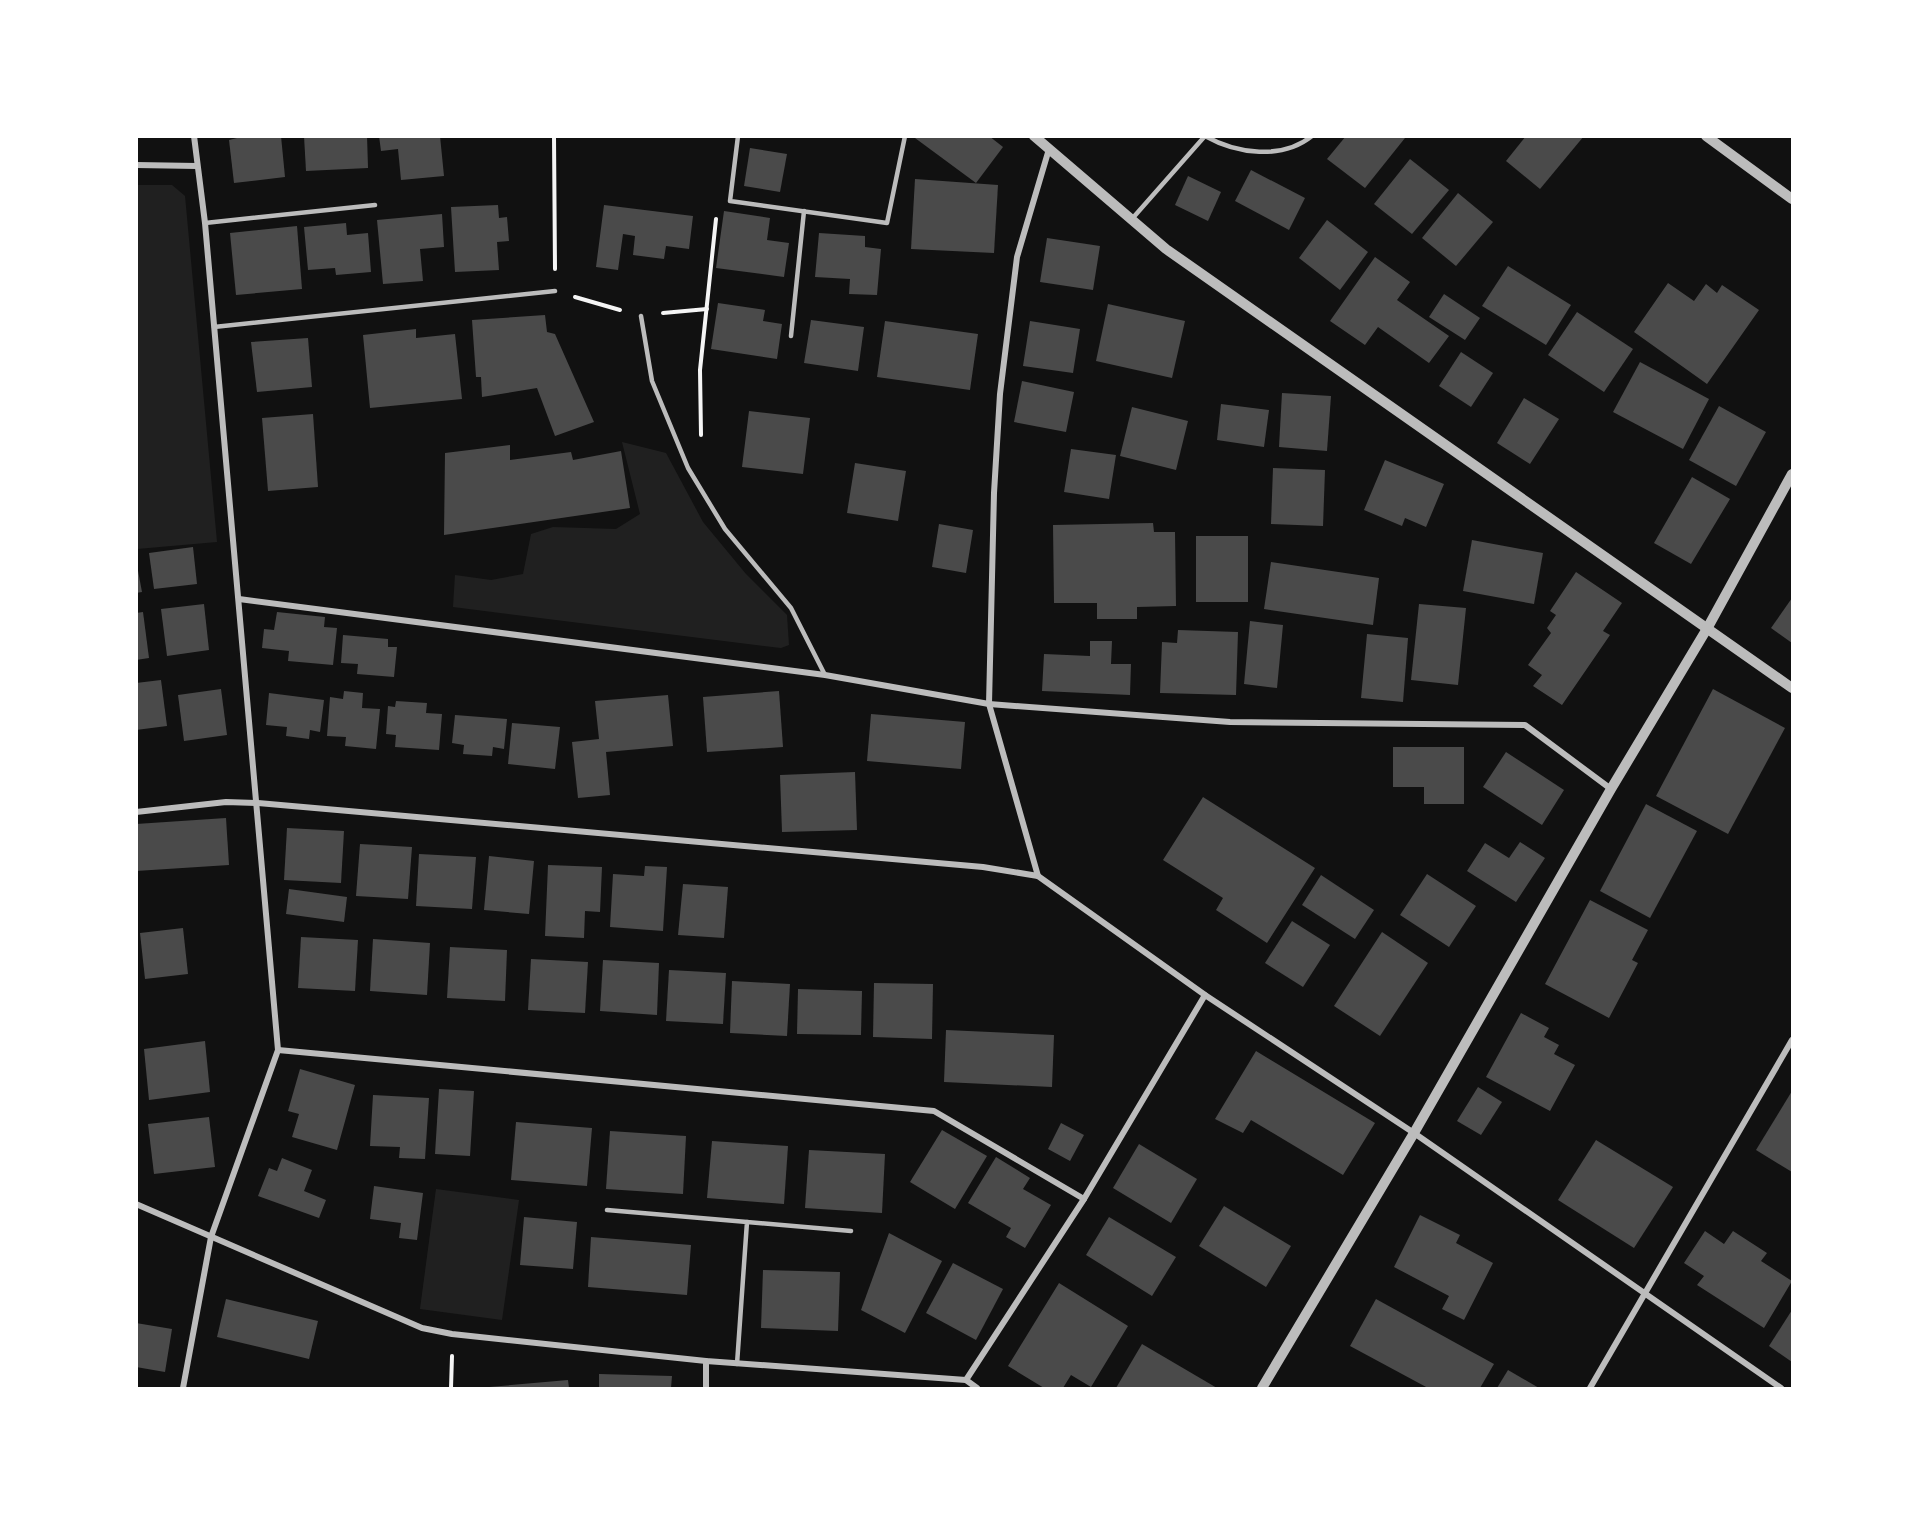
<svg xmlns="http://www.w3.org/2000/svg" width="1929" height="1525" font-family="'Alegreya Sans',sans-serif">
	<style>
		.green { fill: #202020 }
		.building { fill: #4a4a4a }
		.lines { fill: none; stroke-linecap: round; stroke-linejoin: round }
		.path { stroke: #f5f5f5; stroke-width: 4 }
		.service { stroke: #bcbcbc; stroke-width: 4.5 }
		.minor { stroke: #bcbcbc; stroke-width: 6 }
		.tertiary { stroke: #bcbcbc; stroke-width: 10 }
	</style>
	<rect width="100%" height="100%" fill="#111"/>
	<g class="green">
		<polygon points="137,185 172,185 185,196 217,542 137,549"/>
		<polygon points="622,442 666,453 703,522 746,574 787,615 789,645 781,648 453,607 455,575 491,580 523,574 531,534 553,527 616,529 640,514"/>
		<polygon points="436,1189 519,1200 502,1320 420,1309"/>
	</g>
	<g class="building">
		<polygon points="245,136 281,136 285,177 234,183 229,140"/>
		<polygon points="304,136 367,136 368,168 306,171"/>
		<polygon points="379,136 440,136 444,176 401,180 398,149 381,151"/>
		<polygon points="917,136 989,136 1003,147 976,183 915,138"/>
		<polygon points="1346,136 1403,136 1405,138 1365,188 1327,159"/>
		<polygon points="1526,136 1584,136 1540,189 1506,161"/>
		<polygon points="750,148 787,154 780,192 744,186"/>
		<polygon points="1410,159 1449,190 1412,234 1374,204"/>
		<polygon points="1251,170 1305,198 1289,230 1235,201"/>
		<polygon points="1188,176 1221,192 1208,221 1175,205"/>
		<polygon points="915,179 998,185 994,253 911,249"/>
		<polygon points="1458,193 1493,222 1456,266 1422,238"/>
		<polygon points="498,205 499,218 507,217 509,241 497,242 499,270 455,272 451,207"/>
		<polygon points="604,205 693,216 689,249 666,246 664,259 633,255 635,236 623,234 618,270 596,267"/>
		<polygon points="724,211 770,218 767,240 789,243 784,277 716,268"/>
		<polygon points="442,214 444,247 420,249 423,281 383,284 377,220"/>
		<polygon points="1327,220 1368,252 1340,290 1299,258"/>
		<polygon points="346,223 347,235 368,233 371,272 336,275 335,268 308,270 304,227"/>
		<polygon points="297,226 302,289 236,295 230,233"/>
		<polygon points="819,233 865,236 865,247 881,249 877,295 849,294 850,279 815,277"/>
		<polygon points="1047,238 1100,246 1093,290 1040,282"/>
		<polygon points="1375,257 1410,282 1397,300 1449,336 1429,363 1378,327 1365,345 1330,321"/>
		<polygon points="1508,266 1571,305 1546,345 1482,306"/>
		<polygon points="1668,283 1694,301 1706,284 1717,293 1722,285 1759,310 1707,384 1634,332"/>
		<polygon points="1444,294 1480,318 1465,340 1429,317"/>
		<polygon points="718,303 765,310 763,321 782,324 777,359 711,349"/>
		<polygon points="1108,304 1185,321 1172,378 1096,361"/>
		<polygon points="1577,312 1633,349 1604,392 1548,355"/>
		<polygon points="545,315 547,332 555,334 594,422 555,436 537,388 482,397 481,377 476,377 472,320"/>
		<polygon points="811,320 864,327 858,371 804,363"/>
		<polygon points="885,321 978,334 970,390 877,377"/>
		<polygon points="1030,321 1080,329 1073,373 1023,366"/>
		<polygon points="416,329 416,338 455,334 462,399 370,408 363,335"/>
		<polygon points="308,338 312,387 257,392 251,342"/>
		<polygon points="1461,352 1493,373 1471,407 1439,386"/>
		<polygon points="1640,362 1709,399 1683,449 1613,412"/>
		<polygon points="1022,381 1074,392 1066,432 1014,422"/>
		<polygon points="1282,393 1331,396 1327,451 1279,447"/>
		<polygon points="1524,398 1559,419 1530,464 1497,443"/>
		<polygon points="1221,404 1269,410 1264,447 1217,440"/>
		<polygon points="1719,406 1766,432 1736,486 1689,460"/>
		<polygon points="1132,407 1188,421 1176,470 1120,456"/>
		<polygon points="749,411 810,418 803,474 742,467"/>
		<polygon points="313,414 318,487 268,491 262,418"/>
		<polygon points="510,445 510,460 571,452 573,460 621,451 630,508 444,535 445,453"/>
		<polygon points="1071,449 1116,455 1109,499 1064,492"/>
		<polygon points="1385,460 1444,484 1426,527 1405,518 1402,526 1364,510"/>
		<polygon points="855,463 906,471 898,521 847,513"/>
		<polygon points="1273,468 1325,470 1323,526 1271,524"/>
		<polygon points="1692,477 1730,499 1691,564 1654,543"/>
		<polygon points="1153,523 1154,532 1175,532 1176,606 1137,607 1137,619 1097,619 1097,603 1054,603 1053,525"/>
		<polygon points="939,524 973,530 966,573 932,567"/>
		<rect x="1196" y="536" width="52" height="66"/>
		<polygon points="1472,540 1543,553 1534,604 1463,591"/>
		<polygon points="193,547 197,584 154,589 149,553"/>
		<polygon points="136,560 142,592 136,593"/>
		<polygon points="1271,562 1379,578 1373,625 1264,609"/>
		<polygon points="1576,572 1622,603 1603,631 1610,635 1562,705 1533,686 1542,675 1528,665 1551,633 1547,628 1556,615 1550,611"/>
		<polygon points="1792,598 1792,643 1771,628"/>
		<polygon points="204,604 209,650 167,656 161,609"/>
		<polygon points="1419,604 1466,608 1458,685 1411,680"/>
		<polygon points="143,612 149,658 136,660 136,613"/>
		<polygon points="277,612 325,617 324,627 337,628 333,665 288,661 289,651 262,648 264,629 274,630"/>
		<polygon points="1250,621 1283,625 1277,688 1244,684"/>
		<polygon points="1178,630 1238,632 1236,695 1160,693 1162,642 1177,643"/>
		<polygon points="1367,634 1408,638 1403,702 1361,698"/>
		<polygon points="343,635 388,639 388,647 397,647 394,677 357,674 358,664 341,663"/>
		<polygon points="1090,641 1112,641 1111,664 1131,664 1130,695 1042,691 1044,654 1090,656"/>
		<polygon points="161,680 167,726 136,730 136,683"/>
		<polygon points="221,689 227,735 184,741 178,695"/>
		<polygon points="1713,689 1785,728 1728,834 1656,796"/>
		<polygon points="344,691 363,693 362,708 380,709 376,749 345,746 346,737 327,736 330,697 343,699"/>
		<polygon points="779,691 783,747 707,752 703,697"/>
		<polygon points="269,693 324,700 320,732 310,730 309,739 286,736 287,727 266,725"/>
		<polygon points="668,695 673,746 606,752 610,795 578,798 572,742 599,739 595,701"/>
		<polygon points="396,701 427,703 426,713 442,714 439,750 395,747 396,735 386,734 388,706 395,707"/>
		<polygon points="871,714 965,722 961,769 867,761"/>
		<polygon points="455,715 507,719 504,749 493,747 492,756 463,754 464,745 452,743"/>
		<polygon points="512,723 560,727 555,769 508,764"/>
		<polygon points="1393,747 1464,747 1464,804 1424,804 1424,787 1393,787"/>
		<polygon points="1506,752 1564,790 1542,825 1483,787"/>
		<polygon points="855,772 857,830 782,832 780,775"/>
		<polygon points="1203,797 1315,868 1267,943 1216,910 1223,898 1163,860"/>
		<polygon points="1646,804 1697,831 1650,918 1600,891"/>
		<polygon points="226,818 229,865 136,871 136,824"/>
		<polygon points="287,828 344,831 341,883 284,880"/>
		<polygon points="1520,842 1545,858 1516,902 1467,871 1485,843 1509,858"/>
		<polygon points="360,844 412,847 408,899 356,896"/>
		<polygon points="419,854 476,857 472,909 416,906"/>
		<polygon points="489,856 534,861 529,914 484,910"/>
		<polygon points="548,865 602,867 600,912 585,911 584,938 545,936"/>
		<polygon points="645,866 667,867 663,931 610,927 613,874 644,876"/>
		<polygon points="1427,874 1476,906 1449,947 1400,915"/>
		<polygon points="1321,875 1374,910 1355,939 1302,905"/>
		<polygon points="683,884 728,887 724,938 678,935"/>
		<polygon points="289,889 347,897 344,922 286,914"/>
		<polygon points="1590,900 1648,930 1632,960 1638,963 1609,1018 1545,984"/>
		<polygon points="1292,921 1330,945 1303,987 1265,963"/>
		<polygon points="183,928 188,974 145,979 140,933"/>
		<polygon points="1382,932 1428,963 1380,1036 1334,1006"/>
		<polygon points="301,937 358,940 355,991 298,988"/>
		<polygon points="373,939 430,943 427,995 370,991"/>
		<polygon points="450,947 507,950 505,1001 447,998"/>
		<polygon points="531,959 588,962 585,1013 528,1010"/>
		<polygon points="603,960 659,963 657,1015 600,1011"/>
		<polygon points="669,970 726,973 723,1024 666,1021"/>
		<polygon points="732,981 790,984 787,1036 730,1033"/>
		<polygon points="874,983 933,984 932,1039 873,1037"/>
		<polygon points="798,989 862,991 861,1035 797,1034"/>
		<polygon points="1521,1013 1549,1028 1544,1037 1559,1045 1554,1054 1575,1065 1550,1111 1486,1077"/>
		<polygon points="946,1030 1054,1035 1052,1087 944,1082"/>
		<polygon points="205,1041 210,1092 149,1100 144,1049"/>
		<polygon points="1256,1051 1375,1123 1343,1175 1251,1120 1243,1133 1215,1119"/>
		<polygon points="300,1069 355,1085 337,1150 292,1137 299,1114 288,1111"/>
		<polygon points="1478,1087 1502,1102 1481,1135 1457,1121"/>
		<polygon points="439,1089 474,1091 470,1156 435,1154"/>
		<polygon points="1792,1091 1792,1172 1756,1150"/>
		<polygon points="373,1095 429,1098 425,1159 399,1158 400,1147 370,1146"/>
		<polygon points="209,1117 215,1167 154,1174 148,1124"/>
		<polygon points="516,1122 592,1128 587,1186 511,1180"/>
		<polygon points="1061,1123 1084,1135 1070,1161 1048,1149"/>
		<polygon points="942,1130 987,1156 955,1209 910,1182"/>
		<polygon points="610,1131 686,1136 683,1194 606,1189"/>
		<polygon points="1596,1140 1673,1187 1634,1248 1558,1200"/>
		<polygon points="712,1141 788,1146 784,1204 707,1198"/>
		<polygon points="1139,1144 1197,1179 1171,1223 1113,1188"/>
		<polygon points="809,1150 885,1154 882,1213 805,1208"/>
		<polygon points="996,1157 1030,1178 1023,1189 1051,1205 1025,1248 1006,1237 1011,1228 968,1203"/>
		<polygon points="282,1158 312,1170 304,1191 326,1200 319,1218 258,1196 269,1168 277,1171"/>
		<polygon points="374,1186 423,1193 417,1240 399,1238 401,1223 370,1219"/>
		<polygon points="1224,1206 1291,1246 1266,1287 1199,1246"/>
		<polygon points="1420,1215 1460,1235 1456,1243 1493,1263 1464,1320 1442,1309 1449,1296 1394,1267"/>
		<polygon points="524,1217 577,1222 573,1269 520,1265"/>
		<polygon points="1109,1217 1176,1257 1152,1296 1086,1255"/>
		<polygon points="1705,1231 1724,1244 1733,1231 1767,1253 1761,1261 1792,1281 1764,1328 1697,1285 1704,1276 1684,1263"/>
		<polygon points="889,1233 942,1261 905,1333 861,1310"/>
		<polygon points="591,1237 691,1245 687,1295 588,1287"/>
		<polygon points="953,1263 1003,1289 976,1340 926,1313"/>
		<polygon points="763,1270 840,1272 838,1331 761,1328"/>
		<polygon points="1059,1283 1128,1326 1091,1387 1071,1375 1063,1388 1044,1388 1008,1366"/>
		<polygon points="226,1299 318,1321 309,1359 217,1337"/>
		<polygon points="1376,1299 1494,1364 1480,1388 1428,1388 1350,1346"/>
		<polygon points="1792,1310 1792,1362 1769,1346"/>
		<polygon points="136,1323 172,1329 165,1372 136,1367"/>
		<polygon points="1142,1344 1217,1388 1116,1388"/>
		<polygon points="1508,1370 1539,1388 1497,1388"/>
		<polygon points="599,1374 672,1376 671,1388 599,1388"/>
		<polygon points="568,1380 569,1388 489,1388 489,1387"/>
	</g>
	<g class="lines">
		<g class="path">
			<polyline points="554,136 555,269"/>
			<polyline points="575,297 620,310"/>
			<polyline points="663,313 707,309"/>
			<polyline points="701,435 700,370 716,219"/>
			<polyline points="451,1388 452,1356"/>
		</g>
		<g class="service">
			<polyline points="738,136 730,201 887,223 905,136"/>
			<path d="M 1131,220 L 1205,136 C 1237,154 1282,160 1312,136"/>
			<polyline points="205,223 375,205"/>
			<polyline points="641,316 652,381 688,468 725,529 791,608 825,675"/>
			<polyline points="214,327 555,291"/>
			<polyline points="791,336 804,211"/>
			<polyline points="607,1210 747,1222 737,1364"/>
			<polyline points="747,1222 851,1231"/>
		</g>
		<g class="minor">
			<polyline points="136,165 197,166"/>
			<polyline points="239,599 825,675 989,704 1230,722 1525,725 1611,789"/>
			<polyline points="136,812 226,802 258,803 983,867 1038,876 1205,995 1414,1133 1781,1388"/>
			<polyline points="1038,876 989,704 994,493 1000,394 1017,257 1049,149"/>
			<polyline points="278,1050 934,1111 1084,1199"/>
			<polyline points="136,1204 422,1328 452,1334 706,1361 966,1380 977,1388"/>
			<polyline points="706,1361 706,1388"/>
			<polyline points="966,1380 1084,1199 1205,995"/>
			<polyline points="183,1388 211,1237 278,1050 205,223 194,136"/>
			<polyline points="1590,1388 1792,1040"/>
		</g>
		<g class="tertiary">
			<polyline points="1034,136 1166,249 1792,688"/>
			<polyline points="1706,136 1792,199"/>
			<polyline points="1262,1388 1414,1133 1611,789 1708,627 1792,474"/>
		</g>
	</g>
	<rect width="1929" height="1525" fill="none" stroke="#ffffff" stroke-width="276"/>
</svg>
